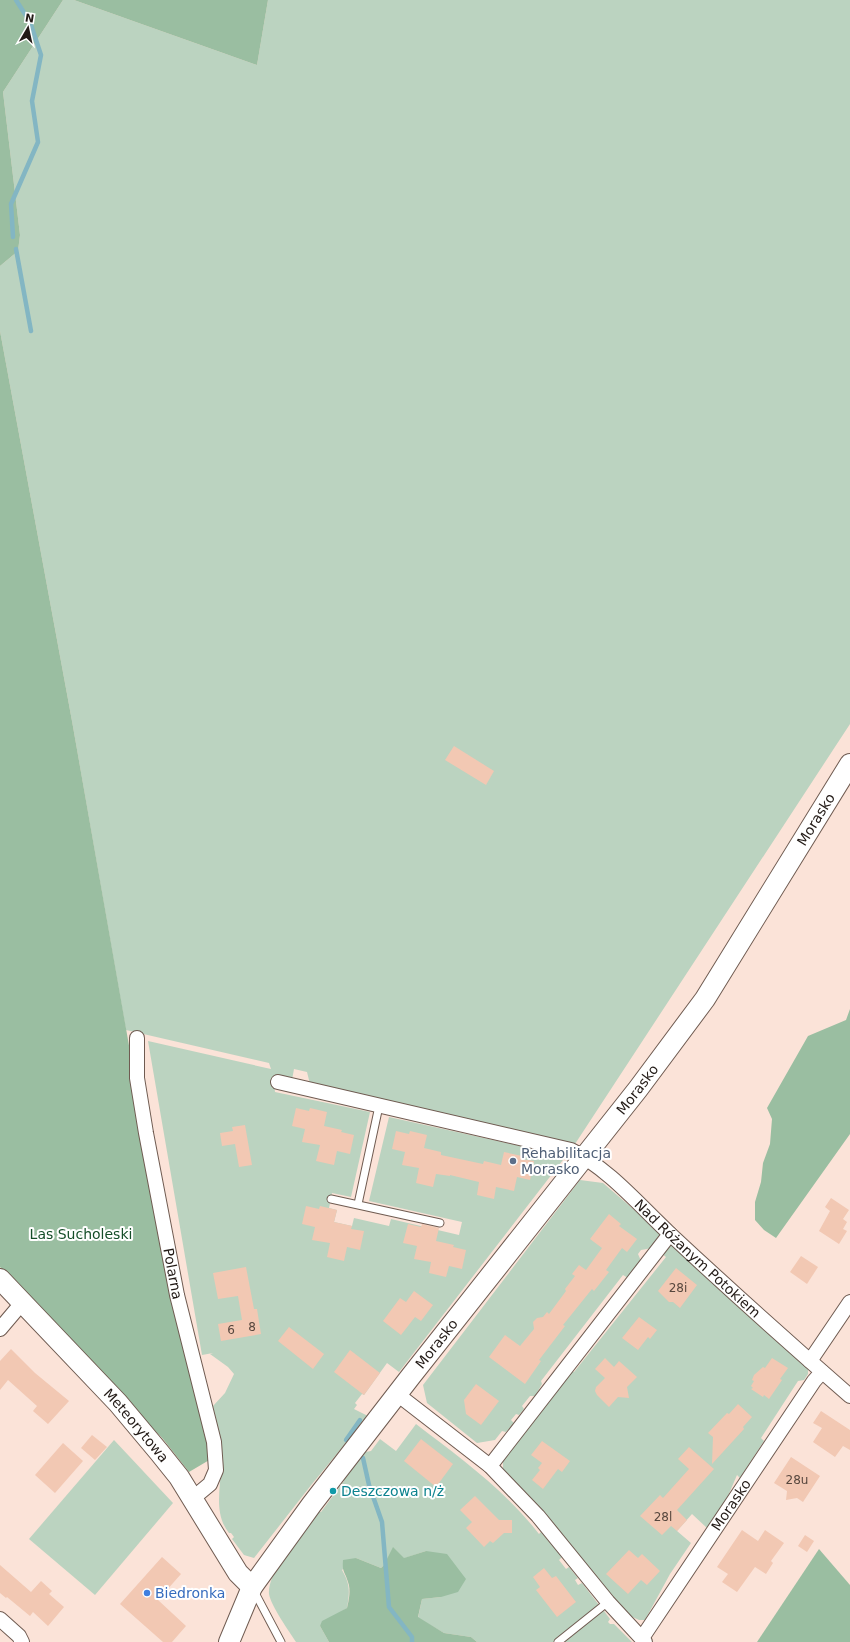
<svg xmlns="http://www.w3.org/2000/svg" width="850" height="1642" font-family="'DejaVu Sans',sans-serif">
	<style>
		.green { fill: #bbd3c0 }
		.forest { fill: #9abea1 }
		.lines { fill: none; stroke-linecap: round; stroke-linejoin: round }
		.stream { stroke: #83b6c3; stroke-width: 4.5 }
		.building { fill: #f2c8b3 }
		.lane-casing { stroke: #6f5b51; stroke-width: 9 }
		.street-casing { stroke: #6f5b51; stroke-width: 16 }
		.secondary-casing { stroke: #6f5b51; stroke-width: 22 }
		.lane { stroke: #fff; stroke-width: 7 }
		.street { stroke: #fff; stroke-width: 14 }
		.secondary { stroke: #fff; stroke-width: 20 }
		.service-dot { fill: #5c6f8a; stroke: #fff; stroke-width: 1.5 }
		.culture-dot { fill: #0f9aa8; stroke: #fff; stroke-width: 1.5 }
		.shop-dot { fill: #3f7fe0; stroke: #fff; stroke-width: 1.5 }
		.labels { text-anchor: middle; stroke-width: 4; stroke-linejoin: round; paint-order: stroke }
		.number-label { font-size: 12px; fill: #56463d }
		.street-label { font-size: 14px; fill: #221a16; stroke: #fff }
		.service-label { font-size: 14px; fill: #4e5e75; stroke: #fff; text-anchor: start }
		.park-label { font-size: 14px; fill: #154e29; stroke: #fff }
		.culture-label { font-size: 14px; fill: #0d838f; stroke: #fff; text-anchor: start }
		.shop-label { font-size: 14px; fill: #366cbe; stroke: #fff; text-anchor: start }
	</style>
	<rect width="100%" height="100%" fill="#fbe3d8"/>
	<g class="green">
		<path d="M 63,0 L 74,0 L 257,65 L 268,0 L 850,0 L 850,724 L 575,1144 L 310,1084 L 307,1072 L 294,1069 L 292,1080 L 273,1076 L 275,1092 L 370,1112 L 351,1197 L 332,1193 L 329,1208 L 337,1210 L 334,1222 L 352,1226 L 354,1218 L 389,1226 L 391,1219 L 459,1235 L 462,1222 L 369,1201 L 389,1117 L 566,1156 L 399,1372 L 387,1363 L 364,1395 L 362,1394 L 355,1403 L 357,1405 L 354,1409 L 368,1416 L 312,1484 L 254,1558 L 244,1555 L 232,1539 L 234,1537 L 231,1533 L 229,1533 C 213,1513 221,1488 221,1464 C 221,1444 217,1425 213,1406 L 225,1393 L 234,1374 L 228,1367 L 210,1354 L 213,1353 L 202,1355 L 148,1041 L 271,1069 L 269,1063 L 126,1030 L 72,721 L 0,331 L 0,266 L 18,251 L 20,235 L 3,92 Z"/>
		<polygon points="580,1180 603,1183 660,1232 661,1236 652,1248 641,1250 638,1254 641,1261 628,1278 623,1275 541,1381 542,1384 535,1396 530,1396 522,1406 524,1409 519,1415 516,1414 511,1420 514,1423 506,1432 502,1431 495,1440 477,1443 427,1403 423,1385"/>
		<polygon points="670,1244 675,1245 808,1368 808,1374 804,1380 798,1381 761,1438 764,1441 740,1478 737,1475 728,1496 707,1528 692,1514 677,1531 691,1543 670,1574 645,1620 639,1620 626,1614 503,1471 503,1460 569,1370 574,1372 666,1257 661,1253"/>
		<path d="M 416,1424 C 459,1457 505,1490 539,1534 L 541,1532 L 562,1557 L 559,1560 L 566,1569 L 569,1567 L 578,1578 L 575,1580 L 578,1585 L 582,1583 L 599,1605 L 554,1642 L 477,1642 L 471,1637 L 444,1633 L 418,1618 L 422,1599 L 441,1597 L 426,1551 L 384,1565 L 381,1568 L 356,1558 L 342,1570 C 350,1584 350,1591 347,1608 L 320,1626 L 329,1642 L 296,1642 C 289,1631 271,1606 269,1594 C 267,1572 303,1530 316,1512 L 321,1512 L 344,1481 L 342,1479 L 360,1453 L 371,1451 L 380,1439 L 396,1451 Z"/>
		<polygon points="114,1440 173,1503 95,1595 29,1539"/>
		<polygon points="600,1611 604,1611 610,1619 608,1622 610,1624 614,1624 632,1642 562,1642"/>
	</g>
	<g class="forest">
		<polygon points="0,0 63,0 3,92 20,235 18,251 0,266"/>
		<polygon points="74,0 268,0 257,65"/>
		<polygon points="0,331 72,721 173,1296 211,1459 189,1472 163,1439 0,1267"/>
		<polygon points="850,1009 850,1134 776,1238 764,1230 755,1220 755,1202 761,1182 763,1163 770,1144 772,1119 767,1108 808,1036 846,1020"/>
		<path d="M 393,1547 L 404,1558 L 426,1551 L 447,1554 L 466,1579 L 458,1592 L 441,1597 L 422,1599 L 418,1617 L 444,1633 L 471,1637 L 477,1642 L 329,1642 L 320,1626 L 322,1621 L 347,1608 C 349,1600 351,1590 348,1582 C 345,1571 342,1573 343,1560 L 356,1558 L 381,1568 L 384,1565 Z"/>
		<polygon points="819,1549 850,1585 850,1642 757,1642"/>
	</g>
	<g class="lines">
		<g class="stream">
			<polyline points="13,237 11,204 38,142 32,101 41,55 30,22 16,0"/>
			<polyline points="16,249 31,331"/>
			<polyline points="346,1440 360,1420"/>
			<polyline points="363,1458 369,1485 382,1522 389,1607 412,1637 412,1642"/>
		</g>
	</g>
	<g class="building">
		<polygon points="454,746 494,771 486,785 445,760"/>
		<polygon points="296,1108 309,1111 310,1108 327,1112 324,1126 342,1130 341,1132 354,1135 350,1154 337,1151 334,1165 316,1161 320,1145 302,1142 305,1129 292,1126"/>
		<polygon points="245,1125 252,1165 239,1167 235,1144 222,1146 220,1133 233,1131 232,1127"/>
		<polygon points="396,1131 409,1134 410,1131 427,1135 424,1148 441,1152 441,1155 483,1164 484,1161 501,1165 504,1152 522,1156 521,1159 534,1161 530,1180 517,1177 514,1191 496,1187 494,1199 477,1195 479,1182 450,1175 450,1176 436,1174 433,1187 416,1183 419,1168 402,1165 405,1152 392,1149"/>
		<polygon points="831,1198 849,1210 843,1219 847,1222 843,1229 847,1231 839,1244 819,1231 830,1211 825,1207"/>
		<polygon points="306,1206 319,1209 320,1206 337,1210 334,1222 352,1226 351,1229 364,1231 360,1250 347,1247 344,1261 327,1257 330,1243 312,1240 315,1227 302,1224"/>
		<polygon points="609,1214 621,1224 619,1226 637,1239 627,1252 622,1248 606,1270 609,1272 594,1291 592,1289 563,1325 565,1326 539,1360 541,1361 525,1384 489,1357 505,1335 520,1346 534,1329 533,1322 537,1318 543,1317 547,1312 549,1314 566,1291 565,1289 575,1276 572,1274 579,1265 586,1270 602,1248 590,1239"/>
		<polygon points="408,1224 421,1227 422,1224 439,1228 436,1241 454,1245 453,1247 466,1250 462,1269 449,1266 446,1277 429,1273 431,1262 414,1259 417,1246 403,1243"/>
		<polygon points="801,1256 818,1267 807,1284 790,1272"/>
		<polygon points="246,1267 254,1309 257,1309 261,1334 221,1341 218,1324 242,1320 238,1296 218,1299 213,1273"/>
		<polygon points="676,1268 697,1285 680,1308 673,1302 669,1302 658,1291"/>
		<polygon points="414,1291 433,1305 421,1321 415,1317 401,1335 383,1321 400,1298 406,1302"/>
		<polygon points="639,1317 657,1330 650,1339 648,1337 638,1350 622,1338"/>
		<polygon points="289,1327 324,1354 313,1369 278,1341"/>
		<polygon points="11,1349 35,1373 69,1401 48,1424 33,1411 37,1406 8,1380 0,1390 0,1361"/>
		<polygon points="350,1350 380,1373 364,1395 334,1372"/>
		<polygon points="605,1358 614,1367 619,1361 637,1377 627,1387 629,1398 618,1397 609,1407 597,1395 595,1391 596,1387 605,1378 595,1369"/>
		<polygon points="772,1358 788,1368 780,1379 782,1380 769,1399 764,1395 763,1397 751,1389 753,1388 751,1386 754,1381 752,1380 754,1375 763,1367 765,1368"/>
		<polygon points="476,1384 499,1401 481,1425 466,1414 464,1400"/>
		<polygon points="738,1404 752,1417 743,1427 744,1429 712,1464 713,1437 708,1433 727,1413 729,1414"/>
		<polygon points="821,1411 850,1430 850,1450 843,1446 835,1457 813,1442 822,1428 813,1423"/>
		<polygon points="92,1435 107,1447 95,1460 81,1448"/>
		<polygon points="421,1439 453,1464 436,1487 404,1461"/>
		<polygon points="542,1441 570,1461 562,1472 558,1469 543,1489 532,1480 540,1470 538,1468 542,1463 531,1455"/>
		<polygon points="63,1443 83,1461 55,1493 35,1475"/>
		<polygon points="689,1447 714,1469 677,1510 687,1520 677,1531 671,1526 662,1535 640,1516 660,1495 663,1498 689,1469 678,1459"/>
		<polygon points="791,1457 820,1476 803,1502 797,1498 786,1500 787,1491 774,1483"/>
		<polygon points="475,1496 499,1520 512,1520 512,1533 504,1533 493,1543 490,1541 484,1547 466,1528 472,1522 460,1510"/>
		<polygon points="742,1530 758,1541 765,1530 784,1543 771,1561 773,1563 766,1574 755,1567 737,1592 722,1582 728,1574 717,1567"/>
		<polygon points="805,1535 814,1541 807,1552 798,1546"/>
		<polygon points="629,1550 638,1558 642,1554 660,1571 647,1585 641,1580 628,1594 606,1574"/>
		<polygon points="162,1557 181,1574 158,1600 186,1626 172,1642 163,1642 120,1604"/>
		<polygon points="0,1565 31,1592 41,1581 52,1591 49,1594 64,1607 48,1626 33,1612 30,1616 7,1597 6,1598 0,1593"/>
		<polygon points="544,1568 552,1578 556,1576 576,1602 557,1617 536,1590 540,1587 533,1577"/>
	</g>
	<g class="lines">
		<defs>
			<g id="lane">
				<polyline points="331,1199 440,1223"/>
				<polyline points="358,1204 379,1106"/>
				<polyline points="254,1591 281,1642"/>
				<polyline points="558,1642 608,1602"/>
			</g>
			<g id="street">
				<path id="s1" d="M 137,1038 L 137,1078 L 146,1133 L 177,1295 L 214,1442 L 216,1470 L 210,1484 L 192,1499"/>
				<path id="s2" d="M 278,1082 L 571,1150 C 608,1168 640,1206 670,1234 C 729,1289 789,1343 850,1396"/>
				<polyline points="0,1329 22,1303"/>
				<polyline points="810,1361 850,1302"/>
				<polyline points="397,1394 490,1466 538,1516 608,1602 645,1642"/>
				<polyline points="490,1466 670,1234"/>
				<polyline points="0,1619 19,1636 22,1642"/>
				<path id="s3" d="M 642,1638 L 814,1381 L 822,1372"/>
			</g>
			<g id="secondary">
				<path id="s4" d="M 0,1279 L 118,1403 L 159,1452 L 179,1477 L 238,1573 L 252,1587"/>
				<path id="s5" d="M 229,1642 L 252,1587 L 312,1504 L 411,1376 L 638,1089 L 705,999 L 850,764"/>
			</g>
		</defs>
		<use href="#lane" class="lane-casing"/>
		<use href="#street" class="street-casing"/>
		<use href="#secondary" class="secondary-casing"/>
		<use href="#lane" class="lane"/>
		<use href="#street" class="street"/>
		<use href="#secondary" class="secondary"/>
	</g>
	<circle class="service-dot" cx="513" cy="1161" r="4"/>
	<circle class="culture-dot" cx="333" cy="1491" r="4"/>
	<circle class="shop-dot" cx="147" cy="1593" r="4"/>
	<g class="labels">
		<g class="number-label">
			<text x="678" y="1292">28i</text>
			<text x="252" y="1331">8</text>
			<text x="231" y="1334">6</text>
			<text x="797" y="1484">28u</text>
			<text x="663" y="1521">28l</text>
		</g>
		<g class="street-label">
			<text dy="5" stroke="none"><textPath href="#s5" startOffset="1013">Morasko</textPath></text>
			<text dy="5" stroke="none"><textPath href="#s5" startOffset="689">Morasko</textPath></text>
			<text dy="5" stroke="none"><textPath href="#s2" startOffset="468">Nad Różanym Potokiem</textPath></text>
			<text dy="5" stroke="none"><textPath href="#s1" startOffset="239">Polarna</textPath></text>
			<text dy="5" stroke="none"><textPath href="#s5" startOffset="365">Morasko</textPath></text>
			<text dy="5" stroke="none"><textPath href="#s4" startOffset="200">Meteorytowa</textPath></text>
			<text dy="5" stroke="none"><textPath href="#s3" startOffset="160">Morasko</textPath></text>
		</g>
		<g class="service-label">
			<text x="521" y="1158">Rehabilitacja<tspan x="521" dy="16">Morasko</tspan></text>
		</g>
		<g class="park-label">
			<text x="81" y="1239">Las Sucholeski</text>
		</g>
		<g class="culture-label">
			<text x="341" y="1496">Deszczowa n/ż</text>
		</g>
		<g class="shop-label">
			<text x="155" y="1598">Biedronka</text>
		</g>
	</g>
	<g transform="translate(28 28) rotate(9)" stroke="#ffffff" stroke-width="3" paint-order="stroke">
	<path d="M0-3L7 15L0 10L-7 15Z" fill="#221a16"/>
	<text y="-6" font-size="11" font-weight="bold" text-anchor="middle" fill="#221a16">N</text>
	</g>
</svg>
